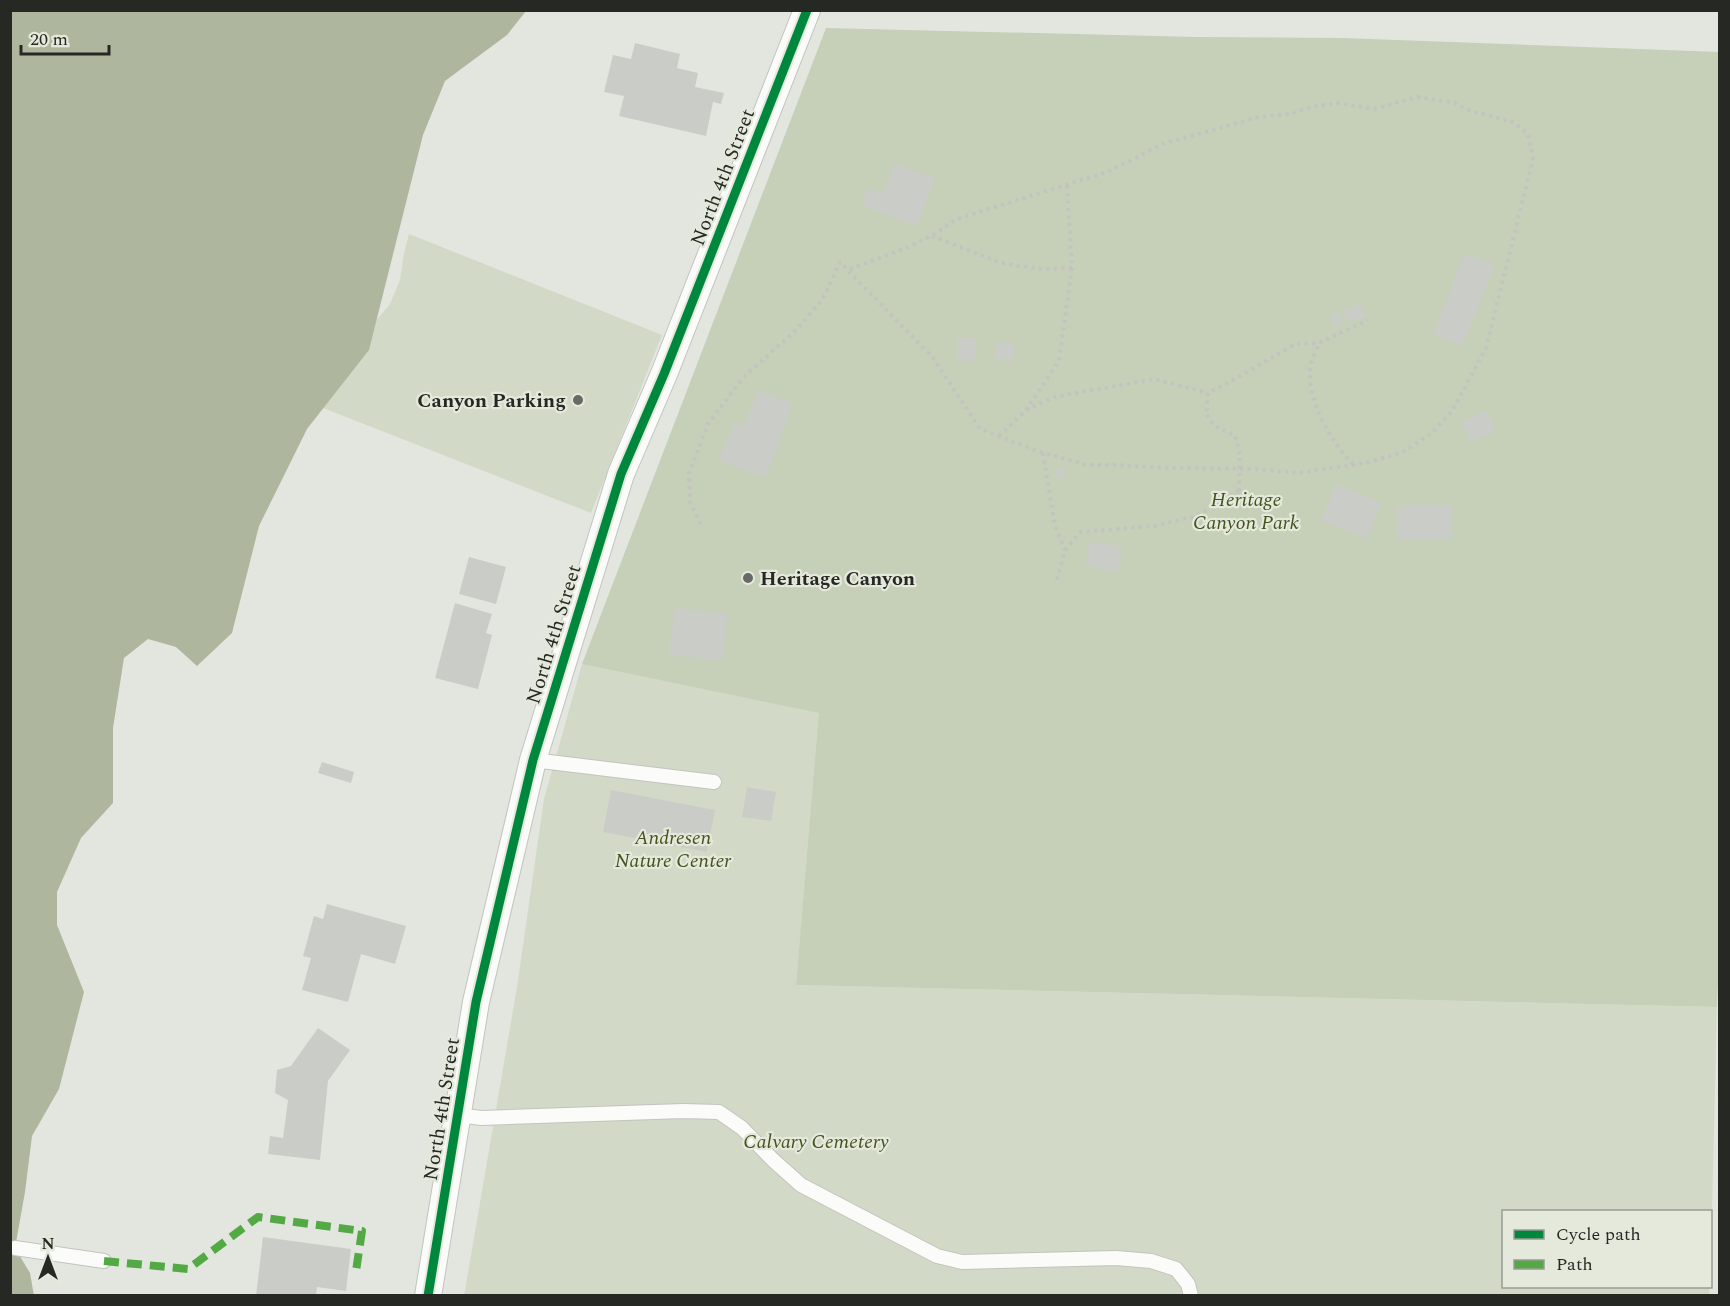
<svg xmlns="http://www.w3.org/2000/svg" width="1730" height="1306" font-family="Spectral,serif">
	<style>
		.green { fill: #d2dac7 }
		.forest { fill: #c6cfb8 }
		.water { fill: #aeb79e }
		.building { fill: #cacdc7 }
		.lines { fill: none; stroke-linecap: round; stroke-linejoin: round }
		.service-casing { stroke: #c2c4bf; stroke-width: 16 }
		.minor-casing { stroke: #c2c4bf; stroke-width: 28 }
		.path { stroke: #c3c4c1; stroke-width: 4; stroke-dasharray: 3 4.5; stroke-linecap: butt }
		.service { stroke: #fbfbfa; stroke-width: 14 }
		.minor { stroke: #fbfbfa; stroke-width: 26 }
		.path-bridge { stroke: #c3c4c1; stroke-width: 4; stroke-dasharray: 3 4.5; stroke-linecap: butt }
		.quiet { stroke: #53aa44; stroke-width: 8; stroke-dasharray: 15 8; stroke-linecap: butt }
		.cycleway-casing { stroke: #e4e9dc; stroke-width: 13 }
		.cycleway { stroke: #00873e; stroke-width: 9 }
		.poi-dot { fill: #686a65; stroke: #e4e9dc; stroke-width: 2 }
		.labels { text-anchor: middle; stroke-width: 4.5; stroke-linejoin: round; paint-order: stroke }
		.street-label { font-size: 20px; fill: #262824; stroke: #e4e9dc }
		.poi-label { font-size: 20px; font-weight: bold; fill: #262824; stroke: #e4e9dc; text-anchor: end }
		.park-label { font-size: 20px; font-style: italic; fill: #43531e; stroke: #e4e9dc }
	</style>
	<rect width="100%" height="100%" fill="#e3e6df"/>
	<g class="green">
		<polygon points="409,234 662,335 591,513 318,406 361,338 390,304 400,280 404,253"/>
		<polygon points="582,664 820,713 796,985 1717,1007 1711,1255 1710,1212 1504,1212 1504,1286 1710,1286 1709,1295 464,1296 517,987 544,799"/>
	</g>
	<polygon class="forest" points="826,28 1196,37 1343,38 1719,52 1720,983 1718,983 1717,1007 796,985 819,713 582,664"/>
	<polygon class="water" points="10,11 526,11 507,35 445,81 423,135 369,350 307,429 259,526 232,633 197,666 176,647 148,639 124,658 113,728 113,803 81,838 57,892 57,925 84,992 59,1089 32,1136 25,1192 15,1248 30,1273 34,1296 10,1295"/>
	<g class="building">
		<polygon points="635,43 680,54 677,68 698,73 695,87 724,93 721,104 713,102 706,136 619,116 624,96 604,92 613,55 631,59"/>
		<polygon points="894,163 935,178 917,226 861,205 868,188 883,194"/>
		<polygon points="1465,253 1495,264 1462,346 1433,335"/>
		<polygon points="1360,304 1365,317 1348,322 1343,311"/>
		<polygon points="1339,313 1342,325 1334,327 1331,315"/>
		<rect x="957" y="338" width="19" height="23"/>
		<polygon points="996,342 1014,343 1013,361 994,359"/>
		<polygon points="758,390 793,403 765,478 719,460 733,423 744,427"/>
		<polygon points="1488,410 1496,431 1470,442 1461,421"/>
		<polygon points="1057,468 1066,469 1066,478 1056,478"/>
		<polygon points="1336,484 1381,503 1366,539 1321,520"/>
		<rect x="1398" y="505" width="54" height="35"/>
		<polygon points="1090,541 1123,547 1118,573 1085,565"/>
		<polygon points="469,557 506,567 496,604 459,594"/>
		<polygon points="455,603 492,614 486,633 492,635 478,689 435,678"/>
		<polygon points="675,608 727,614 722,661 669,655"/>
		<polygon points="322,762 354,772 351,783 318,773"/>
		<polygon points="747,787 776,792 771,821 742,817"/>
		<polygon points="611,790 715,810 707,852 603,832"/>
		<polygon points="327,904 406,926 395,964 361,954 348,1002 302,990 311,958 303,956 314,916 323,919"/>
		<polygon points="318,1028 350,1050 328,1081 320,1160 268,1154 270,1136 283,1138 288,1100 275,1093 277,1070 291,1066"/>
		<polygon points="263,1237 351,1249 346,1291 317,1287 316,1296 256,1296"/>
	</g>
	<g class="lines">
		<defs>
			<g id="service">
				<polyline points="533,760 714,782"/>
				<polyline points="458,1115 481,1118 683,1111 719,1112 742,1128 773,1160 801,1185 937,1256 962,1262 1116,1258 1151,1261 1176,1269 1188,1284 1191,1296"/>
				<polyline points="15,1248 104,1261"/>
			</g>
			<polyline id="minor" points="428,1296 476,1002 533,760 621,474 664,374 807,10"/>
		</defs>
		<use href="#service" class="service-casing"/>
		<use href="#minor" class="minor-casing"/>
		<g class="path">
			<polyline points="932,236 1001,263 1040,269 1072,268"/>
			<polyline points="1026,410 1059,361 1072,268 1067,184"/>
			<polyline points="999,436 1026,410 1054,397 1155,379 1208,393"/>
			<polyline points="1043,453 1055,526 1065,550 1056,583"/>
			<polyline points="1240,454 1235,435 1214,426 1206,414 1208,393 1231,381 1295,344 1319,343"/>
			<path d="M 1353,464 C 1331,442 1308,402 1310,370 C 1310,362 1316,351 1319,343 L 1368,320"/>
			<polyline points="701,524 690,502 689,473 708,424 742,379 798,328 823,299 840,262 933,358 980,429 1043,453 1087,465 1118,465 1164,468 1252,469 1299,473 1365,463 1401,453 1431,434 1452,411 1486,348 1533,159 1528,134 1513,122 1468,110 1455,103 1418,97 1374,109 1339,103 1317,106 1287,114 1259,117 1162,144 1110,171 957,219 931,236 906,248 848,270"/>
			<polyline points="1065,550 1080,532 1154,526 1196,516 1239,491"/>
		</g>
		<use href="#service" class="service"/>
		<use href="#minor" class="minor"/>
		<polyline class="path-bridge" points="1239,491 1240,454"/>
		<polyline class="quiet" points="104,1261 188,1269 258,1217 362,1231 356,1271"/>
		<defs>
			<polyline id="cycleway" points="428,1296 476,1002 533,760 621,474 664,374 807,10"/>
		</defs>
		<use href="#cycleway" class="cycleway-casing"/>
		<use href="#cycleway" class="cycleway"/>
	</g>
	<g class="poi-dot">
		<circle cx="578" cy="400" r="6"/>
		<circle cx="748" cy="578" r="6"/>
	</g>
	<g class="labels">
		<g class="street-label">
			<text transform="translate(722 177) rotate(-69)" y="7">North 4th Street</text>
			<text transform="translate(553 634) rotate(-73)" y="7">North 4th Street</text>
			<text transform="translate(441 1109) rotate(-81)" y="7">North 4th Street</text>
		</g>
		<g class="poi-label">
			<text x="566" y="407">Canyon Parking</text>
			<text x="760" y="585" text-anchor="start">Heritage Canyon</text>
		</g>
		<g class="park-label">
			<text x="1246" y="506">Heritage<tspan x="1246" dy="23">Canyon Park</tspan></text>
			<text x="673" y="844">Andresen<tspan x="673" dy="23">Nature Center</tspan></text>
			<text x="816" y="1148">Calvary Cemetery</text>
		</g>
	</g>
	<rect width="1730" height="1306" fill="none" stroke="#262824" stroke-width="24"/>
	<rect x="1502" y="1210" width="210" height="78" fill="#e4e9dc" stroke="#989c92" stroke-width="1.5"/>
	<rect x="1514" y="1230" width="30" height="9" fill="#00873e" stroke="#989c92" stroke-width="1.5"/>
	<text x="1556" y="1240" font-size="18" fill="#262824">Cycle path</text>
	<rect x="1514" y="1260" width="30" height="9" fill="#53aa44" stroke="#989c92" stroke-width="1.5"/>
	<text x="1556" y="1270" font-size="18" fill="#262824">Path</text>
	<g transform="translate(48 1258)" stroke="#e4e9dc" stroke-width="4.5" paint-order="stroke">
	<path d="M0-4.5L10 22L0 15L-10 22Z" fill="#262824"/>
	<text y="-9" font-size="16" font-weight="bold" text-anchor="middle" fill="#262824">N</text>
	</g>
	<path d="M21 45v9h88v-9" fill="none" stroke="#262824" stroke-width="3"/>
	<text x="30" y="45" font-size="18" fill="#262824" stroke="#e4e9dc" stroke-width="4.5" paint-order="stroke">20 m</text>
</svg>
